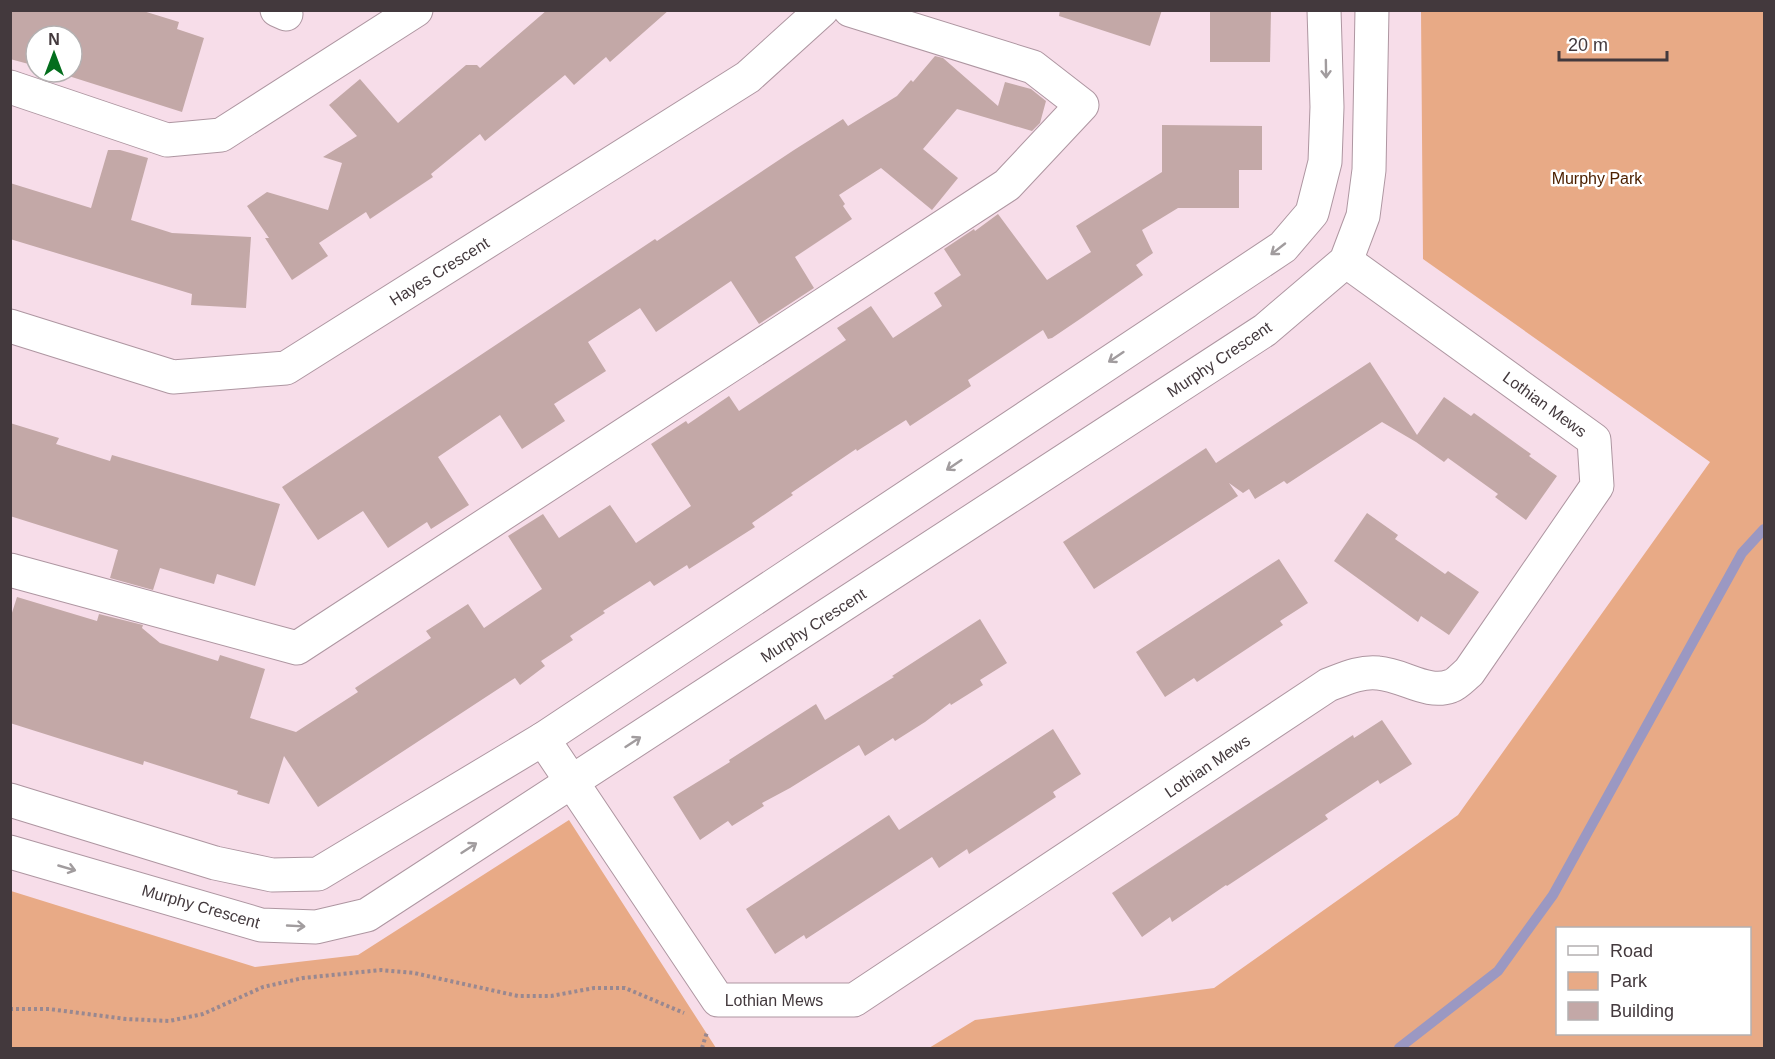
<svg xmlns="http://www.w3.org/2000/svg" width="1775" height="1059" font-family="Helvetica,sans-serif">
	<style>
		.green { fill: #e8aa86; fill-rule: evenodd }
		.lines { fill: none; stroke-linecap: round; stroke-linejoin: round }
		.stream { stroke: #9b98c2; stroke-width: 10 }
		.building { fill: #c3a8a7 }
		.minor-casing { stroke: #ae96a1; stroke-width: 35 }
		.path { stroke: #998890; stroke-width: 4; stroke-dasharray: 3 3; stroke-linecap: butt }
		.minor { stroke: #fff; stroke-width: 33 }
		.oneway { stroke: #a19c9e }
		.labels { text-anchor: middle; stroke-width: 5; stroke-linejoin: round; paint-order: stroke }
		.park-label { font-size: 16px; fill: #4d2000; stroke: #fff }
		.street-label { font-size: 16px; fill: #43393d; stroke: #fff }
	</style>
	<rect width="100%" height="100%" fill="#f7dde9"/>
	<g class="green">
		<path d="M 1421,11 L 1764,11 L 1764,1048 L 929,1048 L 975,1020 L 1214,988 L 1458,815 L 1710,462 L 1423,259 ZM 1558,928 L 1750,928 L 1750,1034 L 1558,1034 Z"/>
		<polygon points="569,820 716,1048 11,1048 11,891 255,967 358,955"/>
	</g>
	<g class="lines">
		<polyline class="stream" points="1399,1048 1498,971 1553,895 1742,553 1764,529"/>
	</g>
	<g class="building">
		<polygon points="10,10 140,10 179,22 177,29 204,38 182,112 56,72 72,72 72,36 36,36 36,66 10,59"/>
		<polygon points="547,10 669,10 610,62 606,57 574,85 565,75 485,141 480,134 431,174 433,177 370,219 366,212 319,243 328,256 292,280 265,238 269,238 247,206 267,192 328,210 342,163 323,157 357,136 329,105 360,79 398,123 466,65 477,65 480,68"/>
		<polygon points="1060,10 1162,10 1150,46 1059,16"/>
		<polygon points="1210,10 1271,10 1270,62 1210,62"/>
		<polygon points="935,56 943,58 998,106 1005,82 1031,89 1046,101 1040,123 1032,131 957,109 923,149 958,178 932,210 881,168 839,195 845,204 843,206 852,219 795,257 814,288 759,324 731,281 656,332 640,308 588,342 606,371 554,404 565,421 522,449 500,415 438,457 469,505 431,529 427,522 388,548 363,511 318,540 282,487 655,239 657,241 794,150 843,119 848,126 897,96 911,80 913,82"/>
		<polygon points="1162,125 1262,126 1262,170 1239,170 1239,208 1178,208 1142,230 1153,253 1136,265 1143,275 1083,317 1052,338 1048,339 1043,330 968,380 971,386 910,426 906,420 857,451 856,449 791,493 793,495 752,523 755,527 689,569 687,565 654,586 650,581 603,611 605,613 570,636 573,640 541,661 545,666 520,685 515,678 318,807 284,756 269,804 237,794 238,791 144,761 143,765 10,723 10,619 17,597 97,621 99,614 143,625 142,628 160,643 218,661 220,655 265,669 250,718 296,732 358,692 355,688 431,638 426,631 468,604 484,628 542,589 508,536 543,514 559,538 610,505 636,543 691,506 651,444 686,421 688,424 729,396 739,411 846,340 837,328 871,306 893,338 942,306 934,293 961,275 944,249 974,229 975,231 998,214 1047,280 1091,252 1076,226 1162,172"/>
		<polygon points="108,150 120,150 148,158 131,220 172,233 251,237 246,308 191,305 192,294 10,239 10,183 91,208"/>
		<polygon points="1370,362 1417,435 1444,397 1471,416 1474,413 1531,454 1529,456 1557,476 1526,520 1495,497 1498,494 1448,458 1444,462 1416,442 1382,422 1287,484 1284,481 1255,499 1249,489 1243,493 1229,483 1238,496 1094,589 1063,542 1206,448 1216,463"/>
		<polygon points="10,423 59,438 56,444 110,461 112,455 280,504 255,586 217,574 214,584 160,568 153,590 110,578 118,550 10,516"/>
		<polygon points="1367,513 1398,535 1395,539 1445,574 1448,571 1479,592 1449,635 1421,616 1418,622 1334,561"/>
		<polygon points="1279,559 1308,603 1280,621 1283,625 1197,682 1194,678 1165,697 1136,652"/>
		<polygon points="980,619 1007,663 980,680 983,685 951,705 950,703 925,722 895,741 893,738 865,756 859,745 790,788 762,803 764,806 732,826 728,821 700,840 673,797 730,762 729,760 816,704 825,720 894,677 892,676"/>
		<polygon points="1382,720 1412,764 1380,784 1378,780 1325,815 1328,819 1227,886 1226,885 1172,922 1170,917 1142,937 1112,893 1353,735 1354,738"/>
		<polygon points="1053,729 1081,774 1053,792 1056,797 969,854 967,849 939,868 932,857 806,939 804,935 775,954 746,909 889,815 899,830"/>
	</g>
	<g class="lines">
		<defs>
			<g id="minor">
				<polyline points="277,10 286,14"/>
				<polyline points="10,87 167,140 221,135 416,10"/>
				<polyline points="10,326 173,377 286,368 748,77 822,10"/>
				<polyline points="10,570 297,648 1007,185 1082,105 1033,67 850,10"/>
				<path d="M 543,739 L 718,1000 L 854,1000 L 1328,685 C 1344,679 1361,671 1378,673 C 1404,675 1427,695 1451,686 C 1457,684 1464,676 1469,672 L 1597,486 L 1594,440 L 1346,261"/>
				<polyline points="10,800 215,863 272,875 318,874 543,739 1283,247 1312,213 1325,162 1327,107 1324,10"/>
				<polyline points="10,852 261,925 316,927 367,915 1265,330 1346,261 1363,216 1369,170 1372,10"/>
			</g>
		</defs>
		<use href="#minor" class="minor-casing"/>
		<g class="path">
			<polyline points="10,1009 49,1009 126,1019 169,1021 203,1014 263,987 303,978 381,970 414,973 518,996 551,996 594,988 625,988 684,1013"/>
			<polyline points="702,1048 707,1032"/>
		</g>
		<use href="#minor" class="minor"/>
	</g>
	<defs><path id="oneway-shaft" d="M-6 0H5M1.5-3L5.5 0L1.5 3" fill="none" stroke-width="1.6" stroke-linecap="round" stroke-linejoin="round" transform="scale(1.5)"/></defs>
	<g class="oneway">
		<use href="#oneway-shaft" transform="translate(1326 69) rotate(89)"/>
		<use href="#oneway-shaft" transform="translate(1278 249) rotate(142)"/>
		<use href="#oneway-shaft" transform="translate(1116 357) rotate(146)"/>
		<use href="#oneway-shaft" transform="translate(954 465) rotate(146)"/>
		<use href="#oneway-shaft" transform="translate(633 742) rotate(-33)"/>
		<use href="#oneway-shaft" transform="translate(469 848) rotate(-33)"/>
		<use href="#oneway-shaft" transform="translate(67 868) rotate(16)"/>
		<use href="#oneway-shaft" transform="translate(296 926) rotate(3)"/>
	</g>
	<g class="labels">
		<g class="park-label">
			<text x="1597" y="184">Murphy Park</text>
		</g>
		<g class="street-label">
			<text transform="translate(439 271) rotate(-32)" y="6">Hayes Crescent</text>
			<text transform="translate(1219 359) rotate(-34)" y="6">Murphy Crescent</text>
			<text transform="translate(1545 404) rotate(36)" y="6">Lothian Mews</text>
			<text transform="translate(813 625) rotate(-33)" y="6">Murphy Crescent</text>
			<text transform="translate(1207 766) rotate(-34)" y="6">Lothian Mews</text>
			<text transform="translate(201 906) rotate(16)" y="6">Murphy Crescent</text>
			<text x="774" y="1006">Lothian Mews</text>
		</g>
	</g>
	<rect width="1775" height="1059" fill="none" stroke="#43393d" stroke-width="24"/>
	<rect x="1556" y="927" width="195" height="108" fill="#ffffff" stroke="#b4b0b1" stroke-width="1.5"/>
	<rect x="1568" y="946" width="30" height="9" fill="#ffffff" stroke="#b4b0b1" stroke-width="1.5"/>
	<text x="1610" y="957" font-size="18" fill="#43393d">Road</text>
	<rect x="1568" y="972" width="30" height="18" fill="#e8aa86" stroke="#b4b0b1" stroke-width="1.5"/>
	<text x="1610" y="987" font-size="18" fill="#43393d">Park</text>
	<rect x="1568" y="1002" width="30" height="18" fill="#c3a8a7" stroke="#b4b0b1" stroke-width="1.5"/>
	<text x="1610" y="1017" font-size="18" fill="#43393d">Building</text>
	<g transform="translate(54 54)"><circle r="28" fill="#ffffff" stroke="#b4b0b1" stroke-width="1.5"/>
	<path d="M0-4.5L10 22L0 15L-10 22Z" fill="#036e1d"/>
	<text y="-9" font-size="16" font-weight="bold" text-anchor="middle" fill="#43393d">N</text>
	</g>
	<path d="M1559 51v9h108v-9" fill="none" stroke="#43393d" stroke-width="3"/>
	<text x="1568" y="51" font-size="18" fill="#43393d" stroke="#ffffff" stroke-width="4.5" paint-order="stroke">20 m</text>
</svg>
